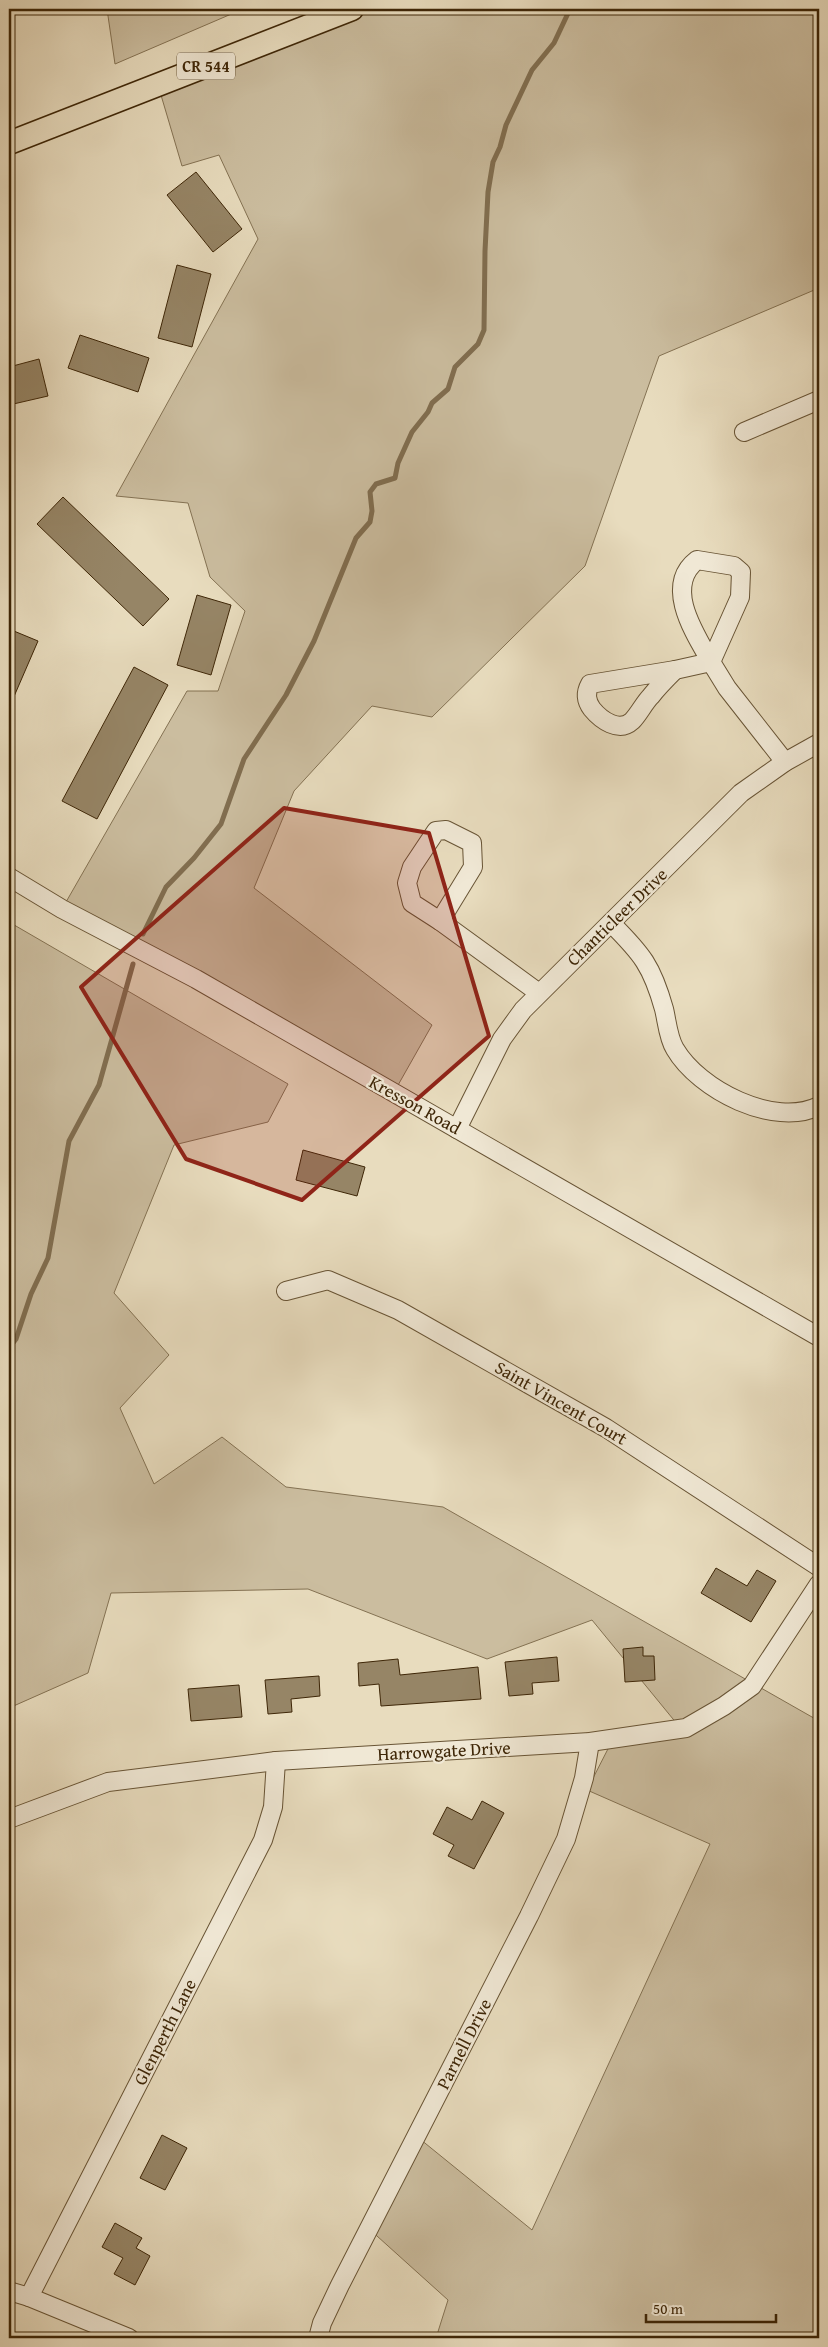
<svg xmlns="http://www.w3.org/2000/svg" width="828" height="2347" font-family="'Gentium Book Plus',serif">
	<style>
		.green { fill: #cbbd9f; stroke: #847253 }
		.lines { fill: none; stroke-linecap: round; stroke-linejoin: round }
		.stream { stroke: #816e50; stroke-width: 5 }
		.building { fill: #968566; stroke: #3e2607 }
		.minor-casing { stroke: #685435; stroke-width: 20 }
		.major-casing { stroke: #3e2607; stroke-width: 25 }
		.minor { stroke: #f0e8d5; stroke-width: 18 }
		.major { stroke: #e8dcbe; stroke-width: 22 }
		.marked { fill: #8f2418; fill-opacity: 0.2; stroke: #8f2418; stroke-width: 4; stroke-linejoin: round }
		.labels { text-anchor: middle; stroke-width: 4.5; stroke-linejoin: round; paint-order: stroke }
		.shield { fill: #f0e8d5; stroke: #736045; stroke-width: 1 }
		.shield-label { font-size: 16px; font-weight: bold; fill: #3e2607 }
		.street-label { font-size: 18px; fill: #3e2607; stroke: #f0e8d5 }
	</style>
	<rect width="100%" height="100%" fill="#e8dcbe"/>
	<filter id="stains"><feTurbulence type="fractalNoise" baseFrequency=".004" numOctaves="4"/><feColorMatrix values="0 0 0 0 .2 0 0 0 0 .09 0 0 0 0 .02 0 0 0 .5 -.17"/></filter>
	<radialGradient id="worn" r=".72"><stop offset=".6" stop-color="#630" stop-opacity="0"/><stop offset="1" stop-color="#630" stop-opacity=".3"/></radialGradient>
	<g class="green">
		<polygon points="107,9 243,9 115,64"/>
		<polygon points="351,9 819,9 819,288 659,356 585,566 432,717 372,706 294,791 254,888 432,1025 393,1094 62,909 187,691 218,691 245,611 210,577 188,503 116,496 258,239 219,155 182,166 158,85"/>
		<polygon points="9,922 288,1084 268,1122 174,1145 114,1293 169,1355 120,1408 154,1484 222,1437 286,1487 443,1507 819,1721 819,2338 436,2338 448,2300 367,2227 415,2135 532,2230 710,1844 587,1790 612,1741 682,1730 592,1620 487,1659 308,1589 111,1593 88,1673 9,1708"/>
	</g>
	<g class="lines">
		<g class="stream">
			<polyline points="143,934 166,887 194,858 221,824 244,759 286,695 314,641 356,538 370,522 372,511 370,492 376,484 395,478 398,463 412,432 428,412 432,403 448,389 455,367 478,344 484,330 485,251 488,192 493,162 500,147 506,125 532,70 554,43 570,9"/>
			<polyline points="9,1348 16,1339 31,1294 48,1258 69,1141 99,1085 133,964"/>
		</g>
	</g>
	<g class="building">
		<polygon points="196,172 242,229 213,252 167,195"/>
		<polygon points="177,265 211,274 192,347 158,338"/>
		<polygon points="80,335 149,358 138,392 68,368"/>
		<polygon points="39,359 48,396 9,405 9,367"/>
		<polygon points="63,497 169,599 143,626 37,524"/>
		<polygon points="197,595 231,605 211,675 177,665"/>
		<polygon points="9,629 38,641 9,708"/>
		<polygon points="134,667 168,685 97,819 62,801"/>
		<polygon points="303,1150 365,1167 357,1196 296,1180"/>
		<polygon points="716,1568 747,1586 757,1570 776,1581 751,1622 701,1593"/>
		<polygon points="643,1647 643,1656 654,1656 655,1680 625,1682 623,1649"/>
		<polygon points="557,1657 559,1681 532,1683 533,1694 509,1696 505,1662"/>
		<polygon points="398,1659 400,1675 478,1667 481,1699 381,1706 379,1684 359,1686 358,1663"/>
		<polygon points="319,1676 320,1696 291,1699 292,1712 268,1714 265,1680"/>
		<polygon points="239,1685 242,1717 191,1721 188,1689"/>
		<polygon points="482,1801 504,1813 474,1869 448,1856 454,1845 433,1834 447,1807 472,1820"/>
		<polygon points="162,2135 187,2148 165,2190 140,2178"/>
		<polygon points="115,2223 142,2238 136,2248 150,2256 135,2285 114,2274 123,2258 102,2247"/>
	</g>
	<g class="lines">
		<defs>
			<g id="minor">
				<polyline points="744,432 819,400"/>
				<path d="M 697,560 L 734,566 L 741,572 L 740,597 L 711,662 C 695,634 663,586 697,560 Z"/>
				<path d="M 675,670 C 667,678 658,687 651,696 C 644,703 639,714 632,721 C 619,733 601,720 592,709 C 586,701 585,693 590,684 Z"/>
				<polyline points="675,670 711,662 727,688 785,762"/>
				<polygon points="446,830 472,843 473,867 440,921 412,903 407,883 412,867 436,831"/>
				<polyline points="9,877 62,909 196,979 819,1337"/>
				<polyline points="440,921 539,993"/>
				<path d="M 611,923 C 642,954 652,966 664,1009 C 667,1021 668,1038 675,1049 C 699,1090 774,1128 819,1106"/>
				<polyline points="457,1129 502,1039 523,1010 741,793 785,762 819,743"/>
				<polyline points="286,1291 328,1280 398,1310 606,1428 819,1567"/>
				<polyline points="9,1819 108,1782 276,1761 590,1742 686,1728 724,1706 752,1686 819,1584"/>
				<polyline points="9,2291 29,2297 129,2338"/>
				<polyline points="29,2297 263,1840 273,1807 276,1761"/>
				<polyline points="318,2338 322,2323 340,2285 529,1916 566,1839 584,1778 590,1742"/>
			</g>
			<polyline id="major" points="9,143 352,9"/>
		</defs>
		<use href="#minor" class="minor-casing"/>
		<use href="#major" class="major-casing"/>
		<use href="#minor" class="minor"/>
		<use href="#major" class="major"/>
	</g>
	<path class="marked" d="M 284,808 L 429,833 L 489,1036 L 302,1200 L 186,1159 L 81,987 Z"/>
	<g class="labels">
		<rect class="shield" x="177" y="52.5" width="58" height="27" rx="4"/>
		<g class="shield-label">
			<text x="206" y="72">CR 544</text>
		</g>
		<g class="street-label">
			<text transform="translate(617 917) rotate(-44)" y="6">Chanticleer Drive</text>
			<text transform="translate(415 1105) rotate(29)" y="6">Kresson Road</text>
			<text transform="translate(561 1403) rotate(30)" y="6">Saint Vincent Court</text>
			<text transform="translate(444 1751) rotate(-3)" y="6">Harrowgate Drive</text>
			<text transform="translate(165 2032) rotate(-63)" y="6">Glenperth Lane</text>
			<text transform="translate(464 2044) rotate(-63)" y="6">Parnell Drive</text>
		</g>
	</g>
	<rect width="828" height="2347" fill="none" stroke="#e8dcbe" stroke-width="30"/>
	<rect x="10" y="10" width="808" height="2327" fill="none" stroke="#3e2607" stroke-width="2.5"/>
	<rect x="15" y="15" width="798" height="2317" fill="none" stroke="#3e2607"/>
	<path d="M646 2314v8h130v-8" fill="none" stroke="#3e2607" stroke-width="2.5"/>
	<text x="653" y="2314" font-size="15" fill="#3e2607" stroke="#f0e8d5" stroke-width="4" paint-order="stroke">50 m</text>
	<rect width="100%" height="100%" filter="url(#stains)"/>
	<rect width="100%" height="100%" fill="url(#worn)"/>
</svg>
